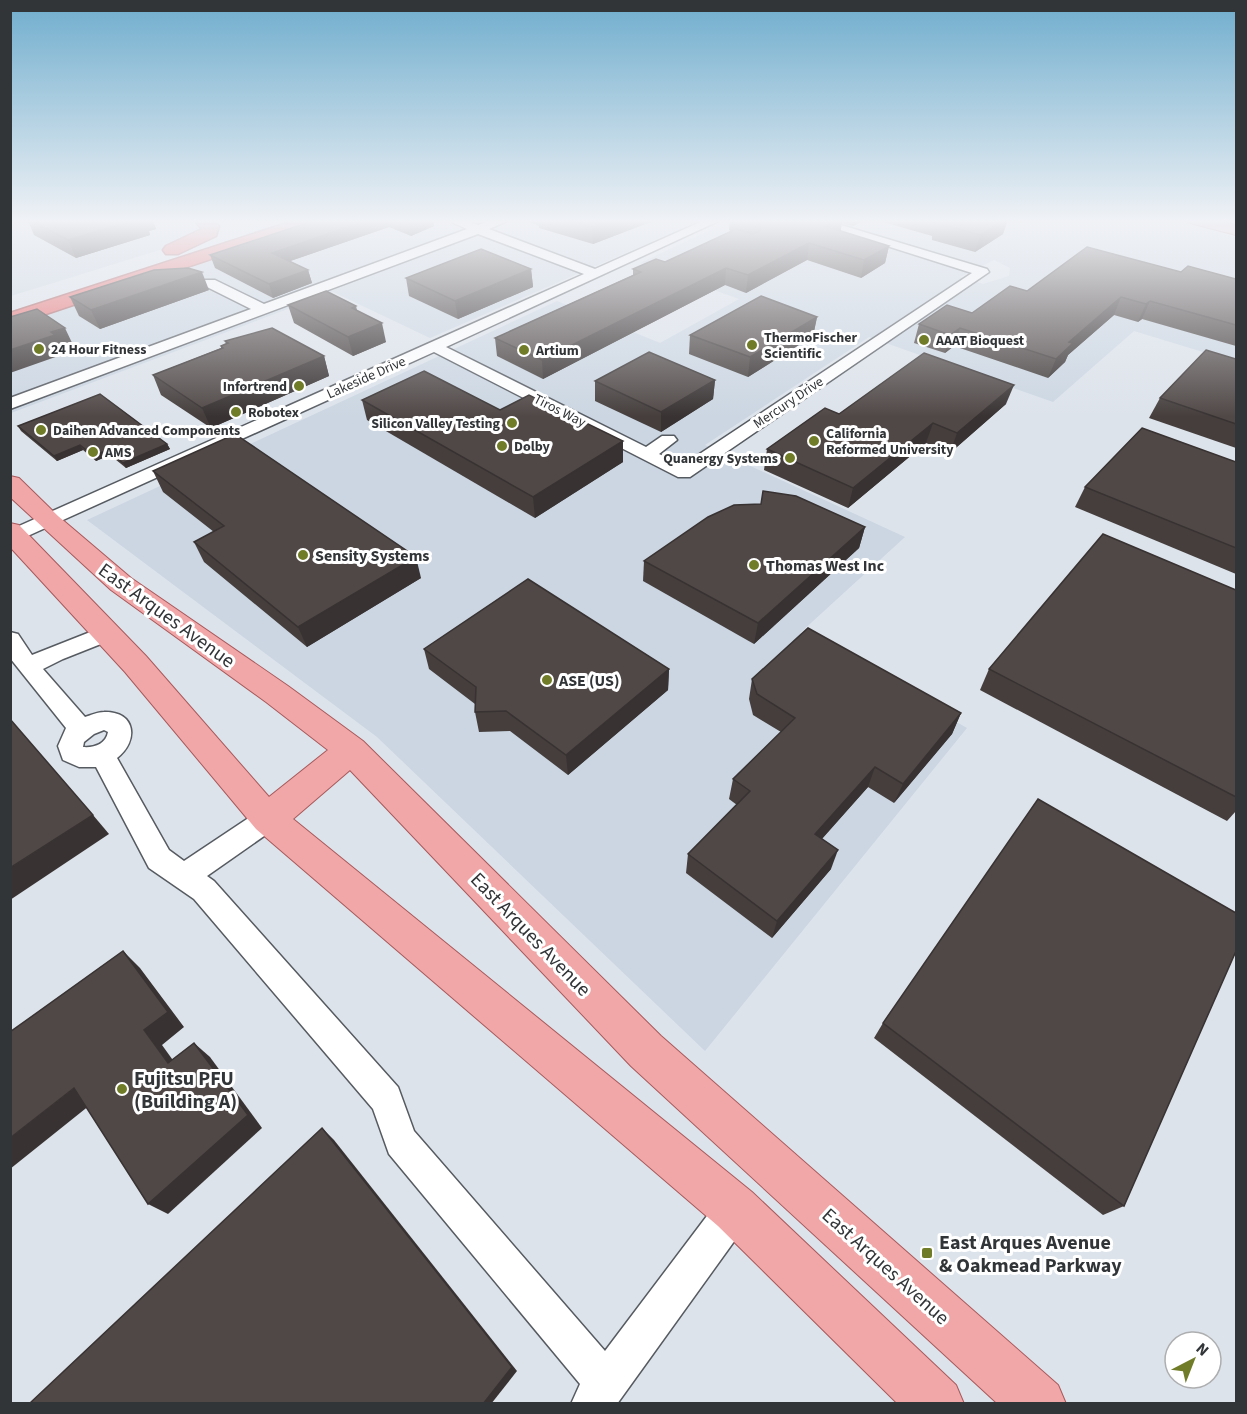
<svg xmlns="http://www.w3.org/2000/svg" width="1247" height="1414" font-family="'Source Sans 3',sans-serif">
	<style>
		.built { fill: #cbd6e2; fill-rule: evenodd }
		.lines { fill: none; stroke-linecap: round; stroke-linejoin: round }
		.minor-casing { stroke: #565b61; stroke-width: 3 }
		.major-casing { stroke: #a8595b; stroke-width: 2 }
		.highway-casing { stroke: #a8595b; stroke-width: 3 }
		.minor { fill: #fff; fill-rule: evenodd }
		.major { fill: #f1a7a8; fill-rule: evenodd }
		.highway { fill: #e86d6e; fill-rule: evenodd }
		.wall { fill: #453e3d }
		.shaded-wall { fill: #383232 }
		.building { fill: #504847; stroke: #383232; stroke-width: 1.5 }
		.poi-dot { fill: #717c28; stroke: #fff; stroke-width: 2 }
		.labels { text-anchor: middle; stroke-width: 6; stroke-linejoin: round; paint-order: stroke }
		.far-poi-label { font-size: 14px; font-weight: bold; fill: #323537; stroke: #fff; text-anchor: start }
		.far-street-label { font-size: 14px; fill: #323537; stroke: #fff }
		.poi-label { font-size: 16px; font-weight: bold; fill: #323537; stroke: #fff; text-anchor: start }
		.near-street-label { font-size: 20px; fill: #323537; stroke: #fff }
		.near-poi-label { font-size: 20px; font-weight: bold; fill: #323537; stroke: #fff; text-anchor: start }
	</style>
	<rect width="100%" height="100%" fill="#dde3eb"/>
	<g class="built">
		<polygon points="11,219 189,219 199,223 201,231 192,240 11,296"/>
		<polygon points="339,219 704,219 430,338 333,292 11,413 11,326"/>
		<path d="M 734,219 L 1170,219 L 1236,237 L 1236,362 L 1134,331 L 1053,402 L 869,337 L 705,445 L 905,537 L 800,633 L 967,728 L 705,1051 L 377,737 L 87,520 L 557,301 L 660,343 L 739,299 L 640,263 ZM 994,260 L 1010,268 L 1009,276 L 983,284 L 960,277 Z"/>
	</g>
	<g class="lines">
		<defs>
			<g id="minor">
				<polygon points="445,219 462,219 478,225 495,219 512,219 489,229 595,269 707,219 723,219 446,347 646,447 662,436 674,436 677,440 659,454 683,465 972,273 802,219 821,219 987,269 989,272 690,477 678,477 434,352 10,544 10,530 584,274 478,234 10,409 10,398 251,309 205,286 203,283 205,280 215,280 264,304 467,229"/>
				<path d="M 108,625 L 116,628 L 119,633 L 116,638 L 63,659 L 43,669 L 85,717 C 91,715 98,712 104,712 C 136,711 139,741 117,758 L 169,850 L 184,861 L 259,811 L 268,808 L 277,811 L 281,819 L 277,827 L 207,876 L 214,881 L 398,1087 L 414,1131 L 605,1351 L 722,1196 L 735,1191 L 748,1196 L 753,1209 L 748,1222 L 617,1404 L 571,1404 L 580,1384 L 389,1154 L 373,1109 L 194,899 L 149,868 L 96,767 L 79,767 L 63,760 L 58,746 L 66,728 L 10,658 L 10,632 L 18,634 L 32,655 ZM 104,730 L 108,732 C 106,744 94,748 83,747 L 84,742 L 94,734 Z"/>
			</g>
			<g id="major">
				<polygon points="1184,219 1212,219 1236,225 1236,235 1186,222"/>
				<polygon points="10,476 19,478 58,516 131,578 288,686 363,741 661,1036 1058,1385 1066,1404 998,1404 631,1066 350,770 293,819 752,1192 956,1385 964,1404 898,1404 718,1226 256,829 125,672 10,547 10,523 19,525 146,656 269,797 328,750 266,702 111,590 10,497"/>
			</g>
			<g id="highway">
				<polygon points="193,219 212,219 219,226 216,236 178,254 166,254 163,250 166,246 202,229"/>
				<polygon points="299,219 324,219 322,222 10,326 10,313"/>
			</g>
		</defs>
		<use href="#minor" class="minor-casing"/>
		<use href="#major" class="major-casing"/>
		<use href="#highway" class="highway-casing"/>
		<use href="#minor" class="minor"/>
		<use href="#major" class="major"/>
		<use href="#highway" class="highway"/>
	</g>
	<g class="wall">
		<polygon points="21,219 152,219 156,229 149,231 150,235 76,258 34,235 29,223"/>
		<polygon points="319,219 433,219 434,226 411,236 389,227 290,261 308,270 312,283 273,298 215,268 210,255"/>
		<polygon points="523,219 653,219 653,221 593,244 539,228 539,226"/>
		<polygon points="730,219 867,219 853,226 842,223 840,231 889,246 885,263 861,278 807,260 746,293 725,285 543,379 497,356 495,338 633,275 633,269 665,262 731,231 729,230"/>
		<polygon points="873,219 1008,219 1003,234 975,252 932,240 932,236"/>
		<polygon points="531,269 533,287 458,319 409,296 406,278"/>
		<polygon points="1181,272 1236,279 1236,346 1142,319 1138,322 1114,315 1068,355 1065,362 1048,378 954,346 945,353 914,343 919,324"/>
		<polygon points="209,290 100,329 79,316 70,297"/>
		<polygon points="288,305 356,306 357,310 386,342 353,356 294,323"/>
		<polygon points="817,317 813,336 748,377 689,354 690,335"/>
		<polygon points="225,341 324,356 329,376 211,428 161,395 153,375 221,348 221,346 226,344"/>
		<polygon points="1236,359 1236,448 1149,418 1160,398"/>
		<polygon points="715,380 713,399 661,432 595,401 595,381"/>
		<polygon points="362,400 500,410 623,441 623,462 535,518 367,420"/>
		<polygon points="1006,404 950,453 926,443 848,508 764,470 767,449 839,414"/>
		<polygon points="18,426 167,444 170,449 126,468 110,455 96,461 83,450 57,461 21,431"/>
		<polygon points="1236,462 1236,574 1075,507 1085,487"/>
		<polygon points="153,471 421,578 307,647 204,562 194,542 214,532 163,492"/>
		<polygon points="865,527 859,548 754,644 643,581 644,561"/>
		<polygon points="1236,590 1236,811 1227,821 980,690 989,669"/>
		<polygon points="424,649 669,669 668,690 568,775 510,731 479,732 475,712 475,704 429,669"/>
		<polygon points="752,679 961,713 952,734 894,803 868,787 822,839 831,869 772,938 686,873 688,854 737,805 729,799 733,779 781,732 753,715 749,699"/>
		<polygon points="883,1023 1124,1206 1103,1215 874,1038"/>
	</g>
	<g class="shaded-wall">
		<polygon points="138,219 152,219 156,229 149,231 150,235 76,258 68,240"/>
		<polygon points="371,219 388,219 389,227 276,266 272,253"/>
		<polygon points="418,219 433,219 434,226 411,236 409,223"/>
		<polygon points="613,219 653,219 653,221 593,244 592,227"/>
		<polygon points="839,219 843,219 840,233 825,226"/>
		<polygon points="855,219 867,219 853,226"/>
		<polygon points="1006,219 1008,219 1003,234 975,252 980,235"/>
		<polygon points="809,243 807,260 746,293 748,275"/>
		<polygon points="889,246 885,263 861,278 864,260"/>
		<polygon points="726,268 725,285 543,379 542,360"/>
		<polygon points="531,269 533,287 458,319 455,301"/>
		<polygon points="308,270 312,283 273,298 269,284"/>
		<polygon points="202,272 209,290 100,329 91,310"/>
		<polygon points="1121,297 1114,315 1068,355 1065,362 1048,378 1056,359 1069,342"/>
		<polygon points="1150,301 1142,319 1138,322 1146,304"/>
		<polygon points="817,317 813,336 748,377 750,357"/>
		<polygon points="382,323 386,342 353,356 348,337"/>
		<polygon points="65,328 74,347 63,351 64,354 10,373 10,350 51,332"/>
		<polygon points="960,328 954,346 945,353 950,335"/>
		<polygon points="324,356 329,376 211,428 202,408"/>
		<polygon points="715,380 713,399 661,432 661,412"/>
		<polygon points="1014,385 1006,404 950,453 957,433"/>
		<polygon points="933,423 926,443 848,508 853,488"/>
		<polygon points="623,441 623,462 535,518 533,497"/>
		<polygon points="167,444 170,449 126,468 123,463"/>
		<polygon points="80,445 83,450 57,461 54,456"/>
		<polygon points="107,450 110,455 96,461 94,456"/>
		<polygon points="865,527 859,548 754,644 758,623"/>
		<polygon points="416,557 421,578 307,647 298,627"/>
		<polygon points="669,669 668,690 568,775 566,755"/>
		<polygon points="961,713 952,734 894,803 903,784"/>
		<polygon points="875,767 868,787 809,853 815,834"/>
		<polygon points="93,815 109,834 10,900 10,868"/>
		<polygon points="838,850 831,869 772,938 777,921"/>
		<polygon points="123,951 140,968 184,1027 162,1045 185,1077 168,1063 144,1030"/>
		<polygon points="194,1043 210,1057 262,1128 168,1214 148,1204"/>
		<polygon points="74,1088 95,1101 10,1169 10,1138"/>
		<polygon points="322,1128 334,1140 517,1371 491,1404 483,1404"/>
	</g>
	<g class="building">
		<polygon points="28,219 138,219 68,240"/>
		<polygon points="319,219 371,219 272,253 308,270 269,284 210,255"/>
		<polygon points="400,219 418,219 409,223"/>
		<polygon points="566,219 613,219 592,227"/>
		<polygon points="746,219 839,219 825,226 889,246 864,260 809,243 748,275 726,268 542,360 495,338 641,272 633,269 656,259 665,262 736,229 753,234 761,230 759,223"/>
		<polygon points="935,219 1006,219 980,235 936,223 940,221"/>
		<polygon points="1087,247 1181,272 1188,266 1236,279 1236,325 1150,301 1146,304 1121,297 1069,342 1073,343 1056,359 960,328 950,335 919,324 947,305 972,313 1010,286 1027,291"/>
		<polygon points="481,249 531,269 455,301 406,278"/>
		<polygon points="188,268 202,272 91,310 70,297 154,270"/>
		<polygon points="326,291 356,306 352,308 382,323 348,337 288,305"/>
		<polygon points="761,296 817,317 750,357 690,335"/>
		<polygon points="37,309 65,328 51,332 55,335 10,350 10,317"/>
		<polygon points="272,328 324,356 202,408 153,375 223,348 221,346 228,343 225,341"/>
		<polygon points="1206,350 1236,359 1236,424 1160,398"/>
		<polygon points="649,352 715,380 661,412 595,381"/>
		<polygon points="924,353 1014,385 957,433 933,423 853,488 767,449 825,408 839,414"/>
		<polygon points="424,371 500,410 529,395 623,441 533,497 362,400"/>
		<polygon points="100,394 167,444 123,463 107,450 94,456 80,445 54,456 18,426"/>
		<polygon points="1142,428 1236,462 1236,548 1085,487"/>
		<polygon points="235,434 416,557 298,627 194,542 224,526 153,471"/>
		<polygon points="763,491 796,496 865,527 758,623 644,561 708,517 734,505 761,504"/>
		<polygon points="1103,534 1236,590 1236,797 989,669"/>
		<polygon points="528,579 669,669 566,755 506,711 475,712 476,687 424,649"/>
		<polygon points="808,628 961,713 903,784 875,767 815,834 838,850 777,921 688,854 750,791 733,779 795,718 757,694 752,679"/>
		<polygon points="10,719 93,815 10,868"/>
		<polygon points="1038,799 1236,913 1236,951 1124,1206 883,1023"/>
		<polygon points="123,951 168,1012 144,1030 168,1063 194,1043 248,1115 148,1204 74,1088 10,1138 10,1032"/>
		<polygon points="322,1128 512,1367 483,1404 29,1404"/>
	</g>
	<linearGradient id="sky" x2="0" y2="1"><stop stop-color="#6fadcd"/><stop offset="0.53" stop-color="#f0f2f6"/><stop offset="1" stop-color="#f0f2f6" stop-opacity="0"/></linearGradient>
	<rect width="1247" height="417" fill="url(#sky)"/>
	<g class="poi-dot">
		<circle cx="924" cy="340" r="6"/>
		<circle cx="752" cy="345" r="6"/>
		<circle cx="39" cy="349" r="6"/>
		<circle cx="524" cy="350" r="6"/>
		<circle cx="299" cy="386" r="6"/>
		<circle cx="236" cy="412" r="6"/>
		<circle cx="512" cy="423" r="6"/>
		<circle cx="41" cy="430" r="6"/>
		<circle cx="814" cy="441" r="6"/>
		<circle cx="502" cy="446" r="6"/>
		<circle cx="93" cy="452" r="6"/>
		<circle cx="790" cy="458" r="6"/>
		<circle cx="303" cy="555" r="6"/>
		<circle cx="754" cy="565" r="6"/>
		<circle cx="547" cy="680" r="6"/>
		<circle cx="122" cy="1089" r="6"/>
		<rect x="921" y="1247" width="12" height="12" rx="3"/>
	</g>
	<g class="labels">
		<g class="far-poi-label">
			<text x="764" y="342">ThermoFischer<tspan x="764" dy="16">Scientific</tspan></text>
			<text x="936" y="345">AAAT Bioquest</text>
			<text x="51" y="354">24 Hour Fitness</text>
			<text x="536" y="355">Artium</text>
			<text x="287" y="391" text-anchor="end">Infortrend</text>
			<text x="248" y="417">Robotex</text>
			<text x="500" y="428" text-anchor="end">Silicon Valley Testing</text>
			<text x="53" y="435">Daihen Advanced Components</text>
			<text x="826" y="438">California<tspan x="826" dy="16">Reformed University</tspan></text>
			<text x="514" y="451">Dolby</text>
			<text x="105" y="457">AMS</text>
			<text x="778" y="463" text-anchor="end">Quanergy Systems</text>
		</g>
		<g class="far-street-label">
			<text transform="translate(366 377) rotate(-24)" y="5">Lakeside Drive</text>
			<text transform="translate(788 402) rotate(-34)" y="5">Mercury Drive</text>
			<text transform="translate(560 410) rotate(27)" y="5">Tiros Way</text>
		</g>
		<g class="poi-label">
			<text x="315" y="561">Sensity Systems</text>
			<text x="766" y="571">Thomas West Inc</text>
			<text x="559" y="686">ASE (US)</text>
		</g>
		<g class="near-street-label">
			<text transform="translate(167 615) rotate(36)" y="7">East Arques Avenue</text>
			<text transform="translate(531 934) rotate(46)" y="7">East Arques Avenue</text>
			<text transform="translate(886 1266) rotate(42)" y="7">East Arques Avenue</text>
		</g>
		<g class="near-poi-label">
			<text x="134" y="1085">Fujitsu PFU<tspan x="134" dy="23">(Building A)</tspan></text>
			<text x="939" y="1249">East Arques Avenue<tspan x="939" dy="23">&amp; Oakmead Parkway</tspan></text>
		</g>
	</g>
	<rect width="1247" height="1414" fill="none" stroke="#323537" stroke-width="24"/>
	<g transform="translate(1193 1360) rotate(42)"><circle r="28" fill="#ffffff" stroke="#adaeaf" stroke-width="1.5"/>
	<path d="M0-4.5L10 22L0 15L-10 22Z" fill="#717c28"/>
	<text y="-9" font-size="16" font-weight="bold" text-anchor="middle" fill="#323537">N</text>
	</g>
</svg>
